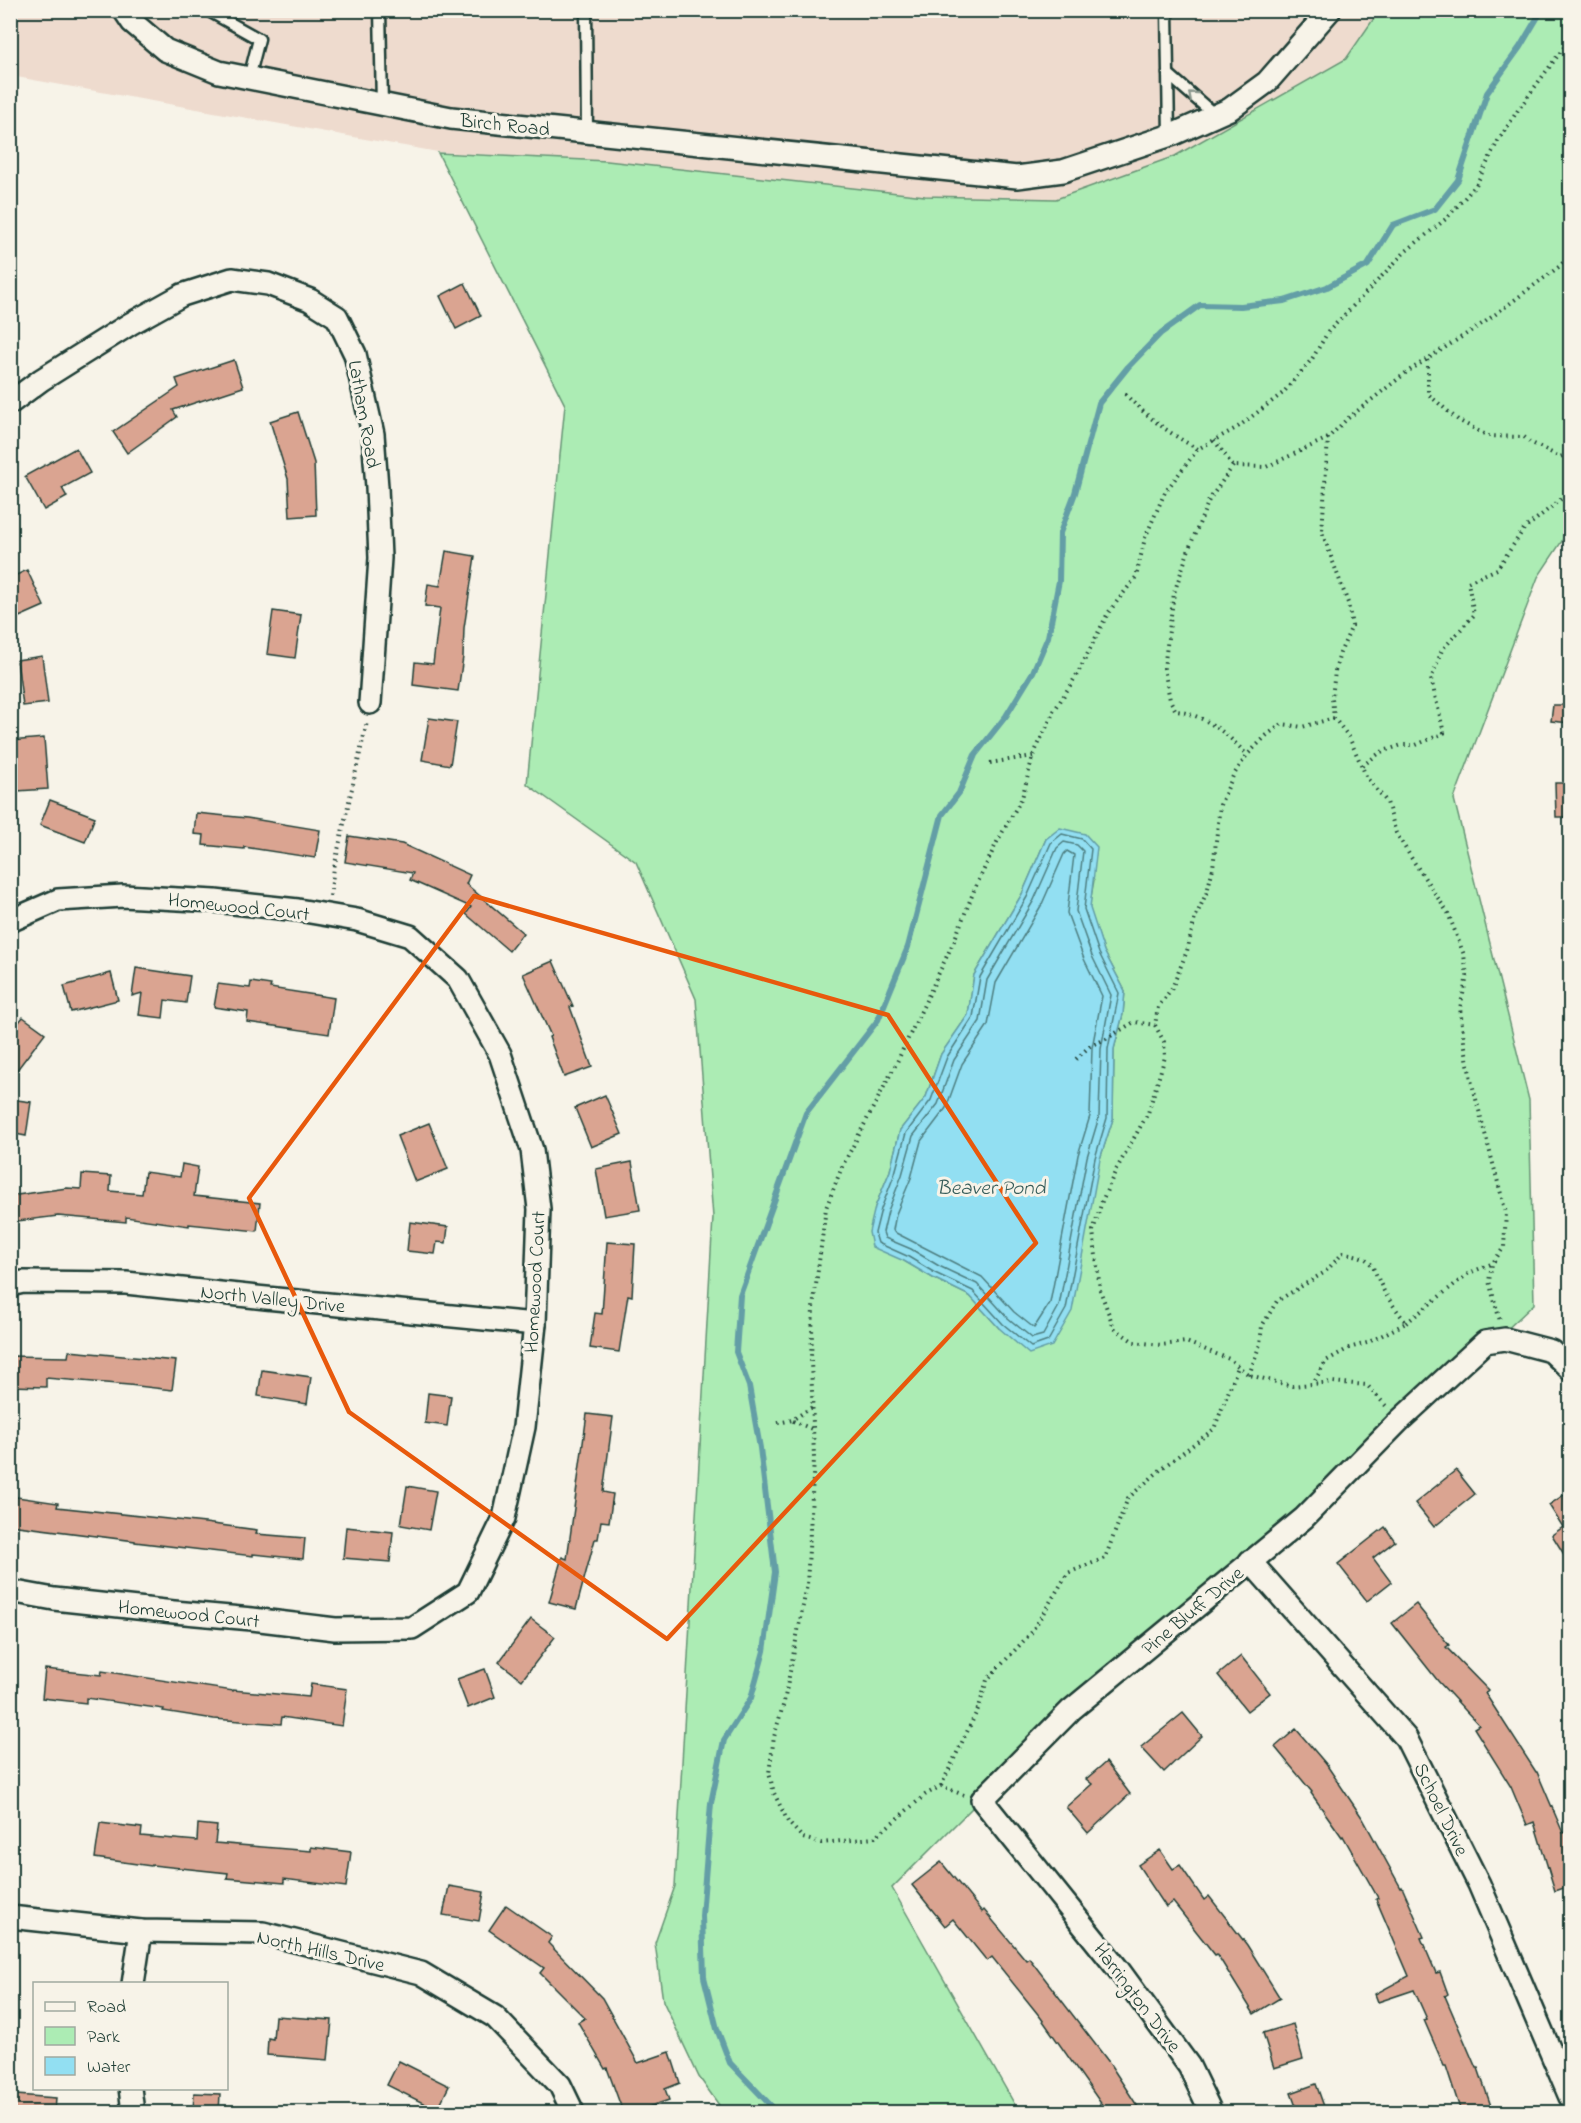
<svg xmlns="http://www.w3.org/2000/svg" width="1581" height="2123" font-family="'Indie Flower',sans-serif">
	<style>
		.built { fill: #eedbce }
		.green { fill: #acecb4; stroke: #669474; stroke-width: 1.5; fill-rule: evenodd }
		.water { fill: #92dff2; stroke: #649ea6; stroke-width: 1.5 }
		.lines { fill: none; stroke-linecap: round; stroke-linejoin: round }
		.shore { stroke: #4d7e80; stroke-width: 1.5 }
		.stream { stroke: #649ea6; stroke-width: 6 }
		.building { fill: #daa491; stroke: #1f3d34; stroke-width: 1.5 }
		.service-casing { stroke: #1f3d34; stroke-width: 15 }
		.minor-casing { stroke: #1f3d34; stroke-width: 26 }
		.path { stroke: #1f3d34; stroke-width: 4; stroke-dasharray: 1.5 4.5; stroke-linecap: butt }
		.service { stroke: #f7f3e8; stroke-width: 10 }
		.minor { stroke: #f7f3e8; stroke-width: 21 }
		.oneway { stroke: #8b988e }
		.marked { fill: none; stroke: #e8590c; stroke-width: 4.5; stroke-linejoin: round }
		.labels { text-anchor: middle; stroke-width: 6; stroke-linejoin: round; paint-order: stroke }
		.street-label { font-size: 20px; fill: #1f3d34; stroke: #f7f3e8 }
		.water-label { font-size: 21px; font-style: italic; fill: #365d5a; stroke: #f7f3e8 }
	</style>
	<rect width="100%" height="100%" fill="#f7f3e8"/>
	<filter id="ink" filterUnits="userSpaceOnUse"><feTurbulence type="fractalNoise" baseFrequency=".0167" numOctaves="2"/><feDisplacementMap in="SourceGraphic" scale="12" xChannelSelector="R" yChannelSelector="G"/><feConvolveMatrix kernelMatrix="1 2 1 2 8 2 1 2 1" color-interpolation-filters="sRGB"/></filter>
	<g filter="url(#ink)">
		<polygon class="built" points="10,11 1379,11 1346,59 1175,156 1056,199 925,196 607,161 438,152 11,76"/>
		<path class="green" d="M 1379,11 L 1570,11 L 1570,529 L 1538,577 L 1454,799 L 1529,1100 L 1534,1304 L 1264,1557 L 1008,1772 L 892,1888 L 1019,2112 L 724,2112 L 699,2077 L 663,2001 L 655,1943 L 675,1886 L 713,1217 L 696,999 L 636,862 L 527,784 L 565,405 L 438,153 L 607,161 L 925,196 L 1056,199 L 1175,156 L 1346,59 ZM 1046,839 L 1094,880 L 1089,908 L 1104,951 L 1125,991 L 1123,1014 L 1114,1049 L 1113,1119 L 1100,1159 L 999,1328 L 970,1296 L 933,1278 L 904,1261 L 875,1207 L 890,1171 L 900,1130 L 926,1097 L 941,1054 L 968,1015 L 974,975 L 1022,894 Z"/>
		<polygon class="water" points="1060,828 1085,834 1097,847 1090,908 1104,951 1125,991 1123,1014 1114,1049 1113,1119 1100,1159 1072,1311 1052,1346 1029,1354 999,1328 970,1296 933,1278 904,1261 872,1247 869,1232 875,1207 890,1171 900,1130 926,1097 941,1054 968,1015 974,975 1022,894 1046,839"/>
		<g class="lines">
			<g class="shore">
				<polygon points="1062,834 1082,839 1091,849 1084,909 1099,953 1119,993 1108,1049 1107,1118 1095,1158 1066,1309 1048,1341 1031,1347 1003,1324 973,1291 935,1273 907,1256 878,1243 875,1233 881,1209 895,1173 906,1133 931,1100 947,1057 973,1017 980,977 1027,897 1051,843"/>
				<polygon points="1064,842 1077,845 1083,851 1076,911 1092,956 1111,995 1101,1049 1099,1117 1087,1157 1059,1306 1043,1335 1032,1338 1008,1318 977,1284 939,1266 911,1249 885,1238 883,1232 888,1211 902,1175 913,1136 938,1104 954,1060 980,1021 987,980 1034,900 1057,848"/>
				<polygon points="1067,851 1074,855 1067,913 1084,959 1102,996 1092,1048 1090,1116 1078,1155 1050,1303 1034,1328 1014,1312 982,1277 894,1232 893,1230 896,1214 911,1178 921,1141 946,1108 962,1064 988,1025 996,983 1042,904 1064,854"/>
			</g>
			<polyline class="stream" points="777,2112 730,2063 717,2029 704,1977 702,1916 711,1803 724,1740 751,1698 764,1651 775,1572 760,1448 749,1386 736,1352 740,1295 806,1113 878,1020 908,947 942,815 959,793 975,755 1006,716 1033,672 1048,637 1059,581 1060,533 1075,493 1099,403 1128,367 1161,333 1200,305 1241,306 1284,301 1327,287 1368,265 1393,225 1435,209 1458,180 1487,93 1520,47 1542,10"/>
		</g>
		<g class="building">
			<polygon points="465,283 481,316 456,329 440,296"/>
			<polygon points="234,360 243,387 173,410 177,417 127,453 113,432 179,387 176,379"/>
			<polygon points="298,412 314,463 316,515 290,517 288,479 270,421"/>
			<polygon points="76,448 90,473 62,488 67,497 44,510 25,476"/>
			<polygon points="446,551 475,556 464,628 463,657 458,691 413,685 415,662 433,664 440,608 425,606 428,584 440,586"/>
			<polygon points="27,570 44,606 10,621 10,578"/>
			<polygon points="273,611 301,615 295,658 267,654"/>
			<polygon points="42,656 48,703 23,706 17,660"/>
			<polygon points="1553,705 1570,705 1570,723 1551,721"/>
			<polygon points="429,718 457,722 450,765 422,760"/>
			<polygon points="44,738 48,789 17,791 16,763 10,763 10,741"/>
			<polygon points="1555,783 1570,783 1570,817 1556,817"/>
			<polygon points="50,800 95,817 85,842 40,825"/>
			<polygon points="196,813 247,818 320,830 315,858 244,847 244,849 203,845 204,835 194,834"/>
			<polygon points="349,836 402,844 470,875 466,884 523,933 509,951 466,914 471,907 410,880 413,873 345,862"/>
			<polygon points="553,961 573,1006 570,1007 592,1067 564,1077 549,1037 551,1036 523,974"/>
			<polygon points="136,968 190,976 186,1003 165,1000 163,1018 139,1015 142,993 132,996"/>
			<polygon points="111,973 118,1000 71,1012 64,986"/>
			<polygon points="251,982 271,985 270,988 334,998 329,1034 247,1022 248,1012 214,1007 218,984 250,988"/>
			<polygon points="23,1017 45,1033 10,1079 10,1033"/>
			<polygon points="605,1095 622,1134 591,1147 575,1108"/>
			<polygon points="10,1099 31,1102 26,1136 10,1133"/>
			<polygon points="429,1123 448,1169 415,1182 397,1136"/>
			<polygon points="632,1162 640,1210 604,1216 596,1169"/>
			<polygon points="182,1164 198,1167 194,1196 260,1203 257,1231 189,1224 189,1226 126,1217 126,1222 58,1216 10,1222 10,1196 67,1188 81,1189 82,1174 111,1176 110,1191 142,1194 145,1172 180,1177"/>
			<polygon points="410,1222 448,1227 446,1243 437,1242 435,1254 407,1251"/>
			<polygon points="607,1242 635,1244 632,1296 628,1295 619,1352 590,1348 595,1313 602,1314"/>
			<polygon points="69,1351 176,1361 172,1390 129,1385 46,1378 46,1387 10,1386 10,1356 68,1357"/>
			<polygon points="262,1370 311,1377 307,1404 258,1396"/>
			<polygon points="428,1393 451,1396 447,1426 425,1423"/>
			<polygon points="587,1414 613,1417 603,1492 613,1494 609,1522 601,1521 598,1539 595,1539 576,1609 549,1602 562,1557 567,1559"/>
			<polygon points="1456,1470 1475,1494 1434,1527 1415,1503"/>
			<polygon points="407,1486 436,1491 429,1530 401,1525"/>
			<polygon points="1570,1491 1570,1564 1552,1535 1563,1527 1549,1505"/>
			<polygon points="10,1496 58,1503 57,1507 205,1523 257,1530 256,1534 305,1538 303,1559 253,1554 253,1556 135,1542 135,1541 10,1525"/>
			<polygon points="346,1527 393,1532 390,1562 343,1558"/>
			<polygon points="1385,1527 1395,1541 1373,1558 1391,1582 1367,1601 1338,1564"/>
			<polygon points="1416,1604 1449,1645 1446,1647 1488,1690 1485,1693 1536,1772 1537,1772 1563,1833 1568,1832 1570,1841 1570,1886 1555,1891 1534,1822 1527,1825 1511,1787 1474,1728 1479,1725 1438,1681 1392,1623"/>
			<polygon points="531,1619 555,1637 522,1680 499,1662"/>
			<polygon points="1241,1656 1270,1693 1247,1711 1218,1675"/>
			<polygon points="45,1669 101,1675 102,1671 233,1691 233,1690 309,1697 311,1684 347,1689 342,1726 282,1717 281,1724 214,1719 163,1711 164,1709 86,1698 86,1703 42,1698"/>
			<polygon points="485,1669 495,1697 468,1708 457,1679"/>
			<polygon points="1183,1713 1202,1736 1164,1772 1141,1747"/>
			<polygon points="1296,1729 1326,1764 1363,1819 1401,1888 1402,1887 1424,1937 1421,1938 1436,1973 1440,1972 1448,1994 1445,1996 1476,2068 1478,2068 1493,2112 1461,2112 1446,2066 1444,2066 1424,2020 1427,2019 1414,1990 1378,2002 1375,1994 1409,1976 1376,1899 1378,1898 1343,1836 1342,1837 1311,1793 1312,1792 1275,1747"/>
			<polygon points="1106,1762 1130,1794 1088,1833 1066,1807 1092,1784 1086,1779"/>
			<polygon points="100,1823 142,1828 141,1836 197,1841 198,1824 217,1826 215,1843 311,1851 311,1847 351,1852 346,1887 284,1879 284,1883 227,1878 228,1873 152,1865 151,1866 95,1858"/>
			<polygon points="1160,1850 1173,1869 1180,1865 1204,1900 1209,1896 1247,1945 1280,1998 1254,2014 1217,1954 1215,1955 1173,1902 1166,1907 1138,1865"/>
			<polygon points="941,1862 982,1912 984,1910 1026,1960 1029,1958 1108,2061 1138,2107 1129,2112 1107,2112 1041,2018 992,1957 987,1961 953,1919 945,1926 912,1885"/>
			<polygon points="449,1886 484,1892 479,1921 443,1915"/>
			<polygon points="506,1905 552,1937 548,1943 602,1998 638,2063 670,2052 680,2083 665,2089 669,2100 634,2112 623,2112 607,2068 605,2069 578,2022 585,2018 540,1973 544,1968 489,1930"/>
			<polygon points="275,2016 332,2020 328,2060 267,2055 268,2038 273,2039"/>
			<polygon points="1293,2024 1303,2059 1274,2068 1263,2033"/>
			<polygon points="399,2061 449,2086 437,2110 387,2085"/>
			<polygon points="1316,2084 1326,2112 1298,2112 1291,2093"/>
			<polygon points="194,2093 220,2094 219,2112 193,2112"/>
			<polygon points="16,2095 56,2098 55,2112 15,2112"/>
		</g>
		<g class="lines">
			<defs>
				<g id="service">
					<polyline points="207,10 259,39 249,78"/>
					<polyline points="380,10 382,105"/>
					<polyline points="586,10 587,132"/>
					<polyline points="1167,10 1169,136"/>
					<polyline points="1168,74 1216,116"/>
				</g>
				<g id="minor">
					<polyline points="124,10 132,22 165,50 219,72 451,118 1017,177 1063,171 1174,134 1230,109 1267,82 1330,10"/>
					<polyline points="10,403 41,380 130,324 182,295 232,279 268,284 310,300 337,317 355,354 373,434 377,487 380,558 370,703"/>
					<polyline points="10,921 58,900 123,896 215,901 298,910 357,920 410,936 458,979 500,1054 532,1150 539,1209 535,1324 524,1427 504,1518 468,1592 412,1628 335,1629 252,1619 174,1612 54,1599 10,1591"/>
					<polyline points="10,1285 23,1282 126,1283 266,1298 535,1324"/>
					<polyline points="1250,1561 1406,1738 1479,1884 1570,2097"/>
					<polyline points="10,1917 141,1931 263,1933 421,1973 495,2017 560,2085 573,2112"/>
					<polyline points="133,1984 141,1931"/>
					<polyline points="130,2088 133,2112"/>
					<polyline points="1211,2112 1189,2066 1118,1969 982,1800 1071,1710 1304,1518 1399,1421 1485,1342 1505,1339 1551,1351 1570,1369"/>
				</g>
			</defs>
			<use href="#service" class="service-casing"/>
			<use href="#minor" class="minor-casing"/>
			<g class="path">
				<polyline points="1427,360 1428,365 1428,394 1458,420 1488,436 1524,437 1530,442 1560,457 1570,453"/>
				<path d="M 1125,394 C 1147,417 1170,434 1198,449"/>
				<polyline points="1328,438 1322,532 1348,603 1352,626 1340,653 1335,671 1332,698 1334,718 1349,737 1367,778 1387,802 1396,833 1412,859 1448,913 1464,955 1467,976 1460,1008 1464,1041 1471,1080 1506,1213 1504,1247 1492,1264 1489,1281 1500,1321"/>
				<polyline points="1214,440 1233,466 1266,467 1328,438 1347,419 1407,372 1485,322 1560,266 1570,254"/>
				<path d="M 1233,466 L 1209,500 L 1190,546 L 1174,593 L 1164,668 L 1170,700 L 1176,711 C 1205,715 1227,733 1247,755"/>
				<polyline points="1334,718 1302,727 1282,724 1267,735 1247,755 1233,776 1220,805 1213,868 1207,892 1195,918 1187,951 1172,988 1158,1007 1155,1025 1164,1042 1165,1057 1148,1113 1116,1170 1102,1201 1093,1231 1100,1290 1114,1328 1134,1342 1161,1345 1186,1342 1229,1359 1249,1375 1292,1386 1332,1382 1367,1385 1387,1407"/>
				<polyline points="990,763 1033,756"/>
				<polyline points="1362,766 1381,752 1402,745 1416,745 1444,733 1431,679 1442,650 1474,615 1468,582 1497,569 1524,529 1570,492"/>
				<polyline points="330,896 334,868 367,722"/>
				<polyline points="1076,1059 1090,1046 1106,1039 1134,1022 1155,1025"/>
				<polyline points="1406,1323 1469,1273 1491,1264"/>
				<path d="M 1249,1375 L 1260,1344 L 1262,1326 L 1277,1301 L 1325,1272 L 1343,1253 C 1374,1257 1370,1263 1382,1287 C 1388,1300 1398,1311 1406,1323 L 1367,1343 L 1349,1348 L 1326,1361 L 1313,1384"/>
				<polyline points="793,1421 812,1429"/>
				<polyline points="778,1423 792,1420 812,1407"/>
				<polyline points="941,1786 979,1707 987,1680 1031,1633 1068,1573 1105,1558 1128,1498 1166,1465 1214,1429 1238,1367"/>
				<polyline points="964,1795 941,1786 925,1795 874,1838 821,1843 803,1838 788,1822 774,1793 769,1773 774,1737 784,1702 807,1585 814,1459 811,1359 813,1308 826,1208 842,1167 897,1062 954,941 975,888 998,840 1022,798 1033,756 1054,711 1078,673 1108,613 1136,577 1145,538 1165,492 1198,449 1238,427 1283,393 1312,359 1328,332 1405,252 1447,218 1476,185 1498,141 1518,110 1570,39"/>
			</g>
			<use href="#service" class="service"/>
			<use href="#minor" class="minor"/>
		</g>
		<defs><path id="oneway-chevron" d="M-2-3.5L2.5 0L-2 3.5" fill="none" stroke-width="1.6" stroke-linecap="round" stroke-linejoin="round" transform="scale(1.5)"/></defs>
		<use class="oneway" href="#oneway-chevron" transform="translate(1192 95) rotate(-139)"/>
	</g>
	<path class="marked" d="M 474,896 L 888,1015 L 1036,1243 L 667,1639 L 349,1412 L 249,1198 Z"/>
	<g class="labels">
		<g class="street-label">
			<text transform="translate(505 124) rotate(6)" y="7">Birch Road</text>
			<text transform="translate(365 414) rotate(80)" y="7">Latham Road</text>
			<text transform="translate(239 906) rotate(6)" y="7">Homewood Court</text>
			<text transform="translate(534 1282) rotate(-87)" y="7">Homewood Court</text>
			<text transform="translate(273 1298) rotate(6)" y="7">North Valley Drive</text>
			<text transform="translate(1192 1610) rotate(-40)" y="7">Pine Bluff Drive</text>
			<text transform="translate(189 1613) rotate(6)" y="7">Homewood Court</text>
			<text transform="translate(1442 1809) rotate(64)" y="7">Schoel Drive</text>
			<text transform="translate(321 1950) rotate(13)" y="7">North Hills Drive</text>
			<text transform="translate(1138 1997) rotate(53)" y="7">Harrington Drive</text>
		</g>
		<g class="water-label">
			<text x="991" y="1194">Beaver Pond</text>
		</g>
	</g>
	<rect width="1581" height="2123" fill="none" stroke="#f7f3e8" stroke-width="36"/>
	<rect x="18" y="18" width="1545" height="2087" fill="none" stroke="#1f3d34" stroke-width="2" filter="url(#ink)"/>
	<rect x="33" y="1982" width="195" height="108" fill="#f7f3e8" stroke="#a1aaa0" stroke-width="1.5"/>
	<rect x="45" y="2002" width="30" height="9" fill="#f7f3e8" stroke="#a1aaa0" stroke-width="1.5"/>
	<text x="87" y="2012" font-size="18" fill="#1f3d34">Road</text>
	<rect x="45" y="2027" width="30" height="18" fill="#acecb4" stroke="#a1aaa0" stroke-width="1.5"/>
	<text x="87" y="2042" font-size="18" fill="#1f3d34">Park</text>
	<rect x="45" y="2057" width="30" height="18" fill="#92dff2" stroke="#a1aaa0" stroke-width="1.5"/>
	<text x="87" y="2072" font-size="18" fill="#1f3d34">Water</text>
</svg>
